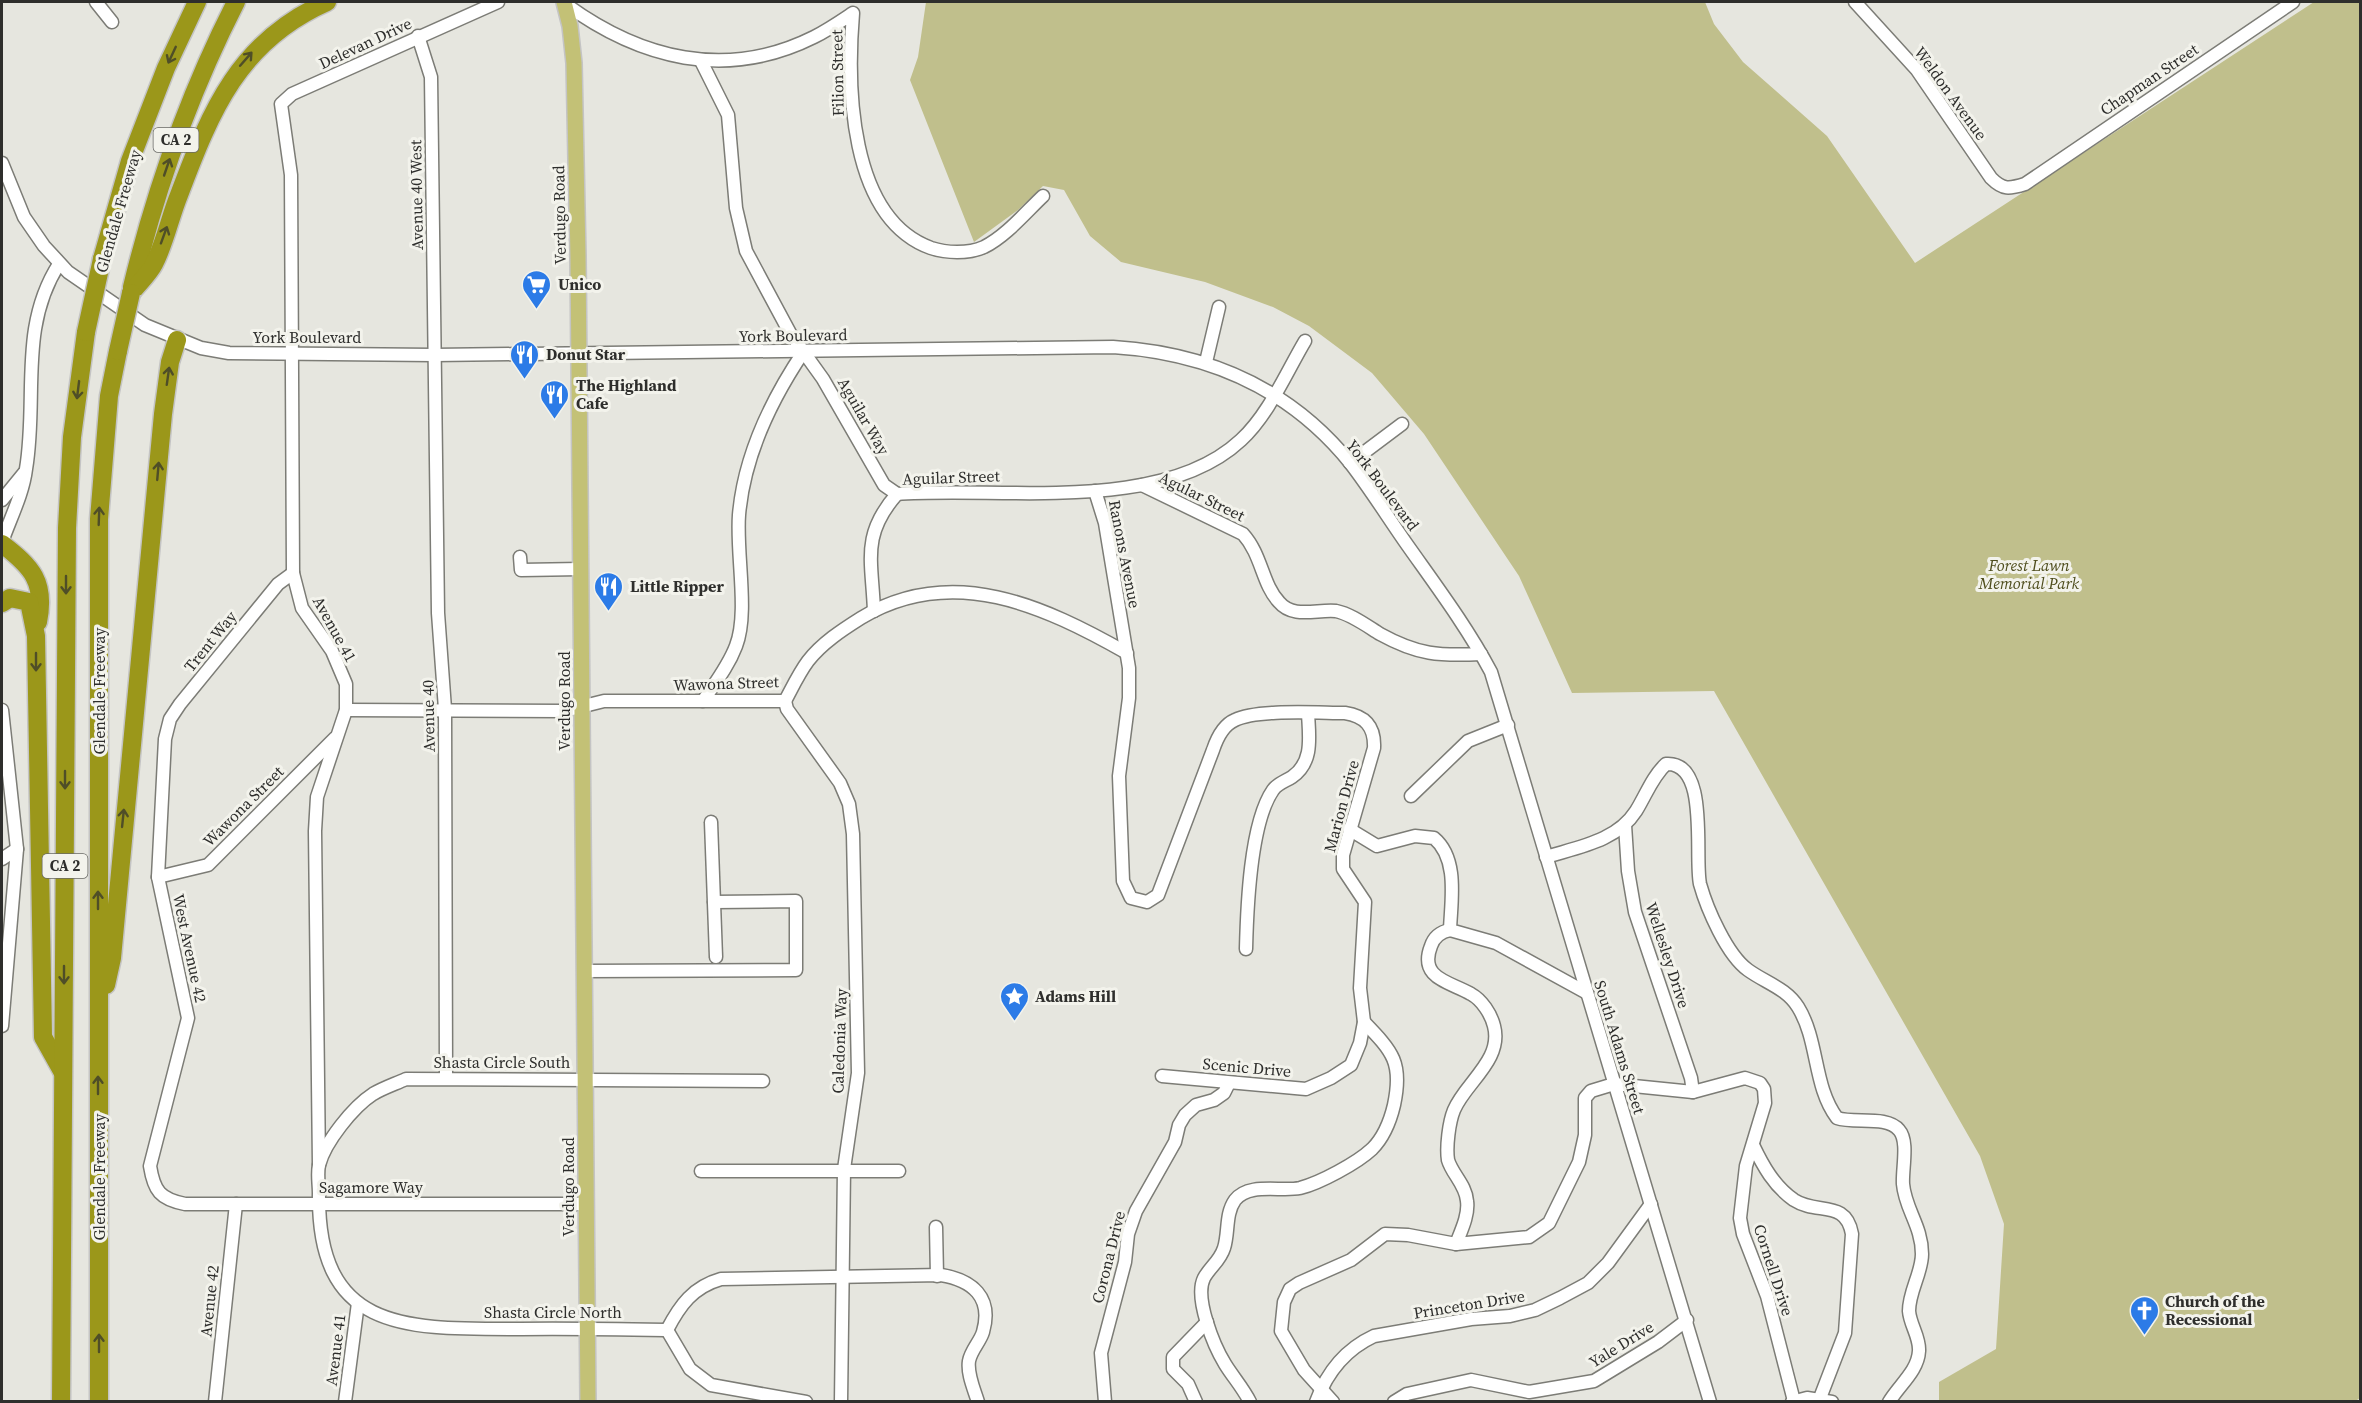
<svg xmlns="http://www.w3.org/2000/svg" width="2362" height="1403" font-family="'Source Serif 4',serif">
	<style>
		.green { fill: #c0bf8c }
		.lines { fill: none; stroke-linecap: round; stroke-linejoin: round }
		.minor-casing { stroke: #7c7c76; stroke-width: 15 }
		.major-casing { stroke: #c4c4c4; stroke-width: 18 }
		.highway-casing { stroke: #c4c4c4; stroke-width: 21 }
		.minor { stroke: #fff; stroke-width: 12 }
		.major { stroke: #c3c176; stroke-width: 15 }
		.highway { stroke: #9b971a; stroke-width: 18 }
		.highway-bridge-casing { stroke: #c4c4c4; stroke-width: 21; stroke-linecap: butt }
		.highway-bridge { stroke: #9b971a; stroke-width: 18 }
		.oneway { stroke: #4f4e27 }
		.labels { text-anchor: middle; stroke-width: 6; stroke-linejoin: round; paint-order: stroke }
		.shield { fill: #f3f3ec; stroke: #696966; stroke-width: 1.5 }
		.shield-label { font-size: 15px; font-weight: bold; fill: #2e2e2c }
		.street-label { font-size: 16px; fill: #2e2e2c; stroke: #f3f3ec }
		.poi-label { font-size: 16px; font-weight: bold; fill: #2e2e2c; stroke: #f3f3ec; text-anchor: start }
		.park-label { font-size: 16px; font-style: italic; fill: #4e4d1c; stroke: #f3f3ec }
	</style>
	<rect width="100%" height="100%" fill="#e6e6df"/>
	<polygon class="green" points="926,2 1705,2 1714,24 1743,62 1827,136 1915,263 2314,2 2360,2 2360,1398 2354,1402 1939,1401 1939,1382 1996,1349 2004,1224 1980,1156 1714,691 1572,693 1519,576 1424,434 1372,373 1309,326 1273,307 1205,282 1121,262 1090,236 1064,190 1043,186 1018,210 974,242 910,80 918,57"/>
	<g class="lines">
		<defs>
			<g id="minor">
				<polyline points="96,2 112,22"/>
				<path d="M 1855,2 L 1917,70 L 1991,178 C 2003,190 2009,189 2025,184 L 2293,2"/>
				<path d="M 564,3 C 640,59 726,81 814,37 C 828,30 841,21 853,13 C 847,84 848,218 931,248 C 946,253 968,254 984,247 C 1006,236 1025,213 1043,196"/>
				<polyline points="418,36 431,77 438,613 445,709 446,1077"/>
				<polyline points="701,61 728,115 736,208 746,251 790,333 823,379 884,485 897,494"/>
				<path d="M 2,163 L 24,217 L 44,246 L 68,272 L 145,325 L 201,348 L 229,353 L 434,355 L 1113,347 C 1208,353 1290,388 1351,464 C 1371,490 1389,519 1408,546 C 1437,587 1467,627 1491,672 L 1710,1402"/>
				<polyline points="1206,362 1219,307"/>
				<polyline points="1350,463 1402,424"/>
				<path d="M 1142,485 L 1243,534 C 1262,555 1262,584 1279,602 C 1293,619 1317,609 1336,611 C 1351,614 1367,626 1380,634 C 1418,655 1439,656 1481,654"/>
				<path d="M 1095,491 L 1105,523 L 1129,668 L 1129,698 L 1119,776 L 1123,881 L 1131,898 L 1147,902 L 1158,895 L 1213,750 C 1217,738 1223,725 1235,720 C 1257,709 1318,713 1345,713 C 1365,716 1375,727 1374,748 L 1343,855 L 1343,869 L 1365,902 L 1360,988 L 1364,1022 L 1360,1043 L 1351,1065 L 1331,1078 L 1306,1089 L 1162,1076"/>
				<polyline points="2,500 24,473"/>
				<path d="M 2,542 C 10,519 23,494 26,469 C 38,398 18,328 59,264"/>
				<polyline points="520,557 521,570 581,569"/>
				<path d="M 293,573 L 278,584 L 180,704 L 170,719 L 165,739 L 158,877 L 188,1018 L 150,1166 C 154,1191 160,1199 185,1204 L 586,1204"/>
				<path d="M 874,611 C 872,560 861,535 897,494 C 999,486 1161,515 1241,440 C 1269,414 1286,373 1305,341"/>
				<path d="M 703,701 C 715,683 728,667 736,646 C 749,613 736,554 739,515 C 744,456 771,400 804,351"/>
				<polyline points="785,701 787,709 840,783 849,804 853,834 858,1073 844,1169 841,1402"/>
				<polyline points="2,710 17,849 2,1026"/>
				<path d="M 346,710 L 564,711 L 604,701 L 785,701 C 792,688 799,673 808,661 C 822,643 842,630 861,618 C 952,563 1044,606 1127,653"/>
				<polyline points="1411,796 1468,741 1508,725"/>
				<polyline points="711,822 716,957"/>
				<polyline points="1625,825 1628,871 1635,912 1691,1078 1693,1092"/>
				<path d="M 1349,829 L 1377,846 L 1415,836 L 1434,838 C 1459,859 1451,901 1450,930 L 1496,943 L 1587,993"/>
				<path d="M 1546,857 C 1578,847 1617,841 1636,811 C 1646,795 1652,777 1666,764 C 1710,761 1694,856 1700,884 C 1707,909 1727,955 1748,970 C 1766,983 1786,988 1798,1007 C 1819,1041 1813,1086 1837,1118 C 1854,1124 1887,1115 1899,1130 C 1909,1141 1902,1169 1903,1184 C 1905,1209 1922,1226 1922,1254 C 1922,1273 1909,1291 1909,1311 C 1910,1325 1920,1337 1919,1351 C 1918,1371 1899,1385 1889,1402"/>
				<polyline points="2,859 17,849"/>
				<polyline points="158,877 208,865 335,738"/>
				<path d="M 1450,930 C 1440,932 1434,937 1431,946 C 1418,979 1451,982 1471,994 C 1482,1000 1491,1014 1494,1026 C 1503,1060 1465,1083 1454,1110 C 1449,1122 1446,1147 1448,1160 C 1452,1174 1466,1185 1467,1201 C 1469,1215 1461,1231 1456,1244"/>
				<path d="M 1246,949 C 1247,908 1250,823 1273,790 C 1278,783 1286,781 1292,777 C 1314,762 1309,736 1308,713"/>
				<polyline points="585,971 796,970 796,901 714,902"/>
				<path d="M 1753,1145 C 1763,1166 1774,1186 1794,1200 C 1817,1215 1846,1199 1852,1234 L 1845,1333 L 1820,1398"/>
				<polyline points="319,1165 315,831 317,797 346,710 346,684 332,651 302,608 293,573 291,175 281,104 292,94 498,2"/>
				<polyline points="701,1171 899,1171"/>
				<polyline points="936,1227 937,1276"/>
				<path d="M 667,1330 C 615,1329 564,1328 512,1329 C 403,1329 317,1330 319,1193 C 319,1184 317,1174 319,1165 C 325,1142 353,1107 373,1094 C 383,1088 395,1084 406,1079 L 763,1081"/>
				<path d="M 667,1330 C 680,1305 693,1287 721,1279 L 941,1275 C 972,1280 993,1297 983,1332 C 980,1342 971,1350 969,1361 C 967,1374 974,1389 978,1402"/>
				<polyline points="667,1330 690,1369 711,1385 806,1402"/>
				<polyline points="215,1402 236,1204"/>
				<polyline points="345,1402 358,1303"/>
				<polyline points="1105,1402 1101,1353 1125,1262 1128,1234 1136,1211 1175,1142 1179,1125 1185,1115 1196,1105 1214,1100 1224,1093 1229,1083"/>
				<polyline points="1196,1402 1188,1384 1173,1369 1173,1357 1207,1322"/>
				<path d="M 1250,1402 C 1243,1388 1233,1377 1225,1364 C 1214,1346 1194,1298 1204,1278 C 1210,1267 1220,1261 1224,1248 C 1229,1233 1225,1214 1235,1200 C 1249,1182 1281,1192 1300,1188 C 1320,1183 1357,1163 1372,1149 C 1384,1137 1390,1122 1394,1105 C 1403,1063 1393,1052 1364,1022"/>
				<path d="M 1316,1402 C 1327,1372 1346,1349 1374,1336 L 1471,1319 L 1510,1316 L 1535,1310 L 1560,1298 L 1588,1283 L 1608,1263 L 1651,1204"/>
				<polyline points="1333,1402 1304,1370 1281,1331 1284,1302 1290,1289 1299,1283 1351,1260 1385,1234 1408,1235 1456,1244 1529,1237 1549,1223 1579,1162 1585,1135 1585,1098 1591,1091 1614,1084 1693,1092 1745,1078 1760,1083 1764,1089 1765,1103 1746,1166 1740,1218 1743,1234 1767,1296 1794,1401"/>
				<polyline points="1394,1402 1407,1394 1471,1380 1529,1392 1594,1381 1658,1342 1687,1320"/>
				<polyline points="1792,1402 1807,1398 1832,1402"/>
			</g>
			<polyline id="major" points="564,2 570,26 574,63 578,256 588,1402"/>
			<g id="highway">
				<polyline points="102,259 130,161 166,68 197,2"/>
				<path d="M 132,287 C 156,188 190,92 236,2"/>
				<path d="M 131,293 C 138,284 149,274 154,264 C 165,243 170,217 179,195 C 211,110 239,41 327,2"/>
				<path d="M 2,544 C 32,567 46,582 38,622"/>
				<polyline points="2,603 10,598 29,602 36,636 43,1037 62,1071"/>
				<polyline points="106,985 112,958 163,414 170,362 177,340"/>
				<polyline points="61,1402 67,528 72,437 86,332"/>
				<polyline points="99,1402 99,519 109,396 118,351"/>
			</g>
		</defs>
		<use href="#minor" class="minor-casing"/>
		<use href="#major" class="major-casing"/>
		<use href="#highway" class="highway-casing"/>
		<use href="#minor" class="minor"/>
		<use href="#major" class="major"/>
		<use href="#highway" class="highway"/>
		<defs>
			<g id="highway-bridge">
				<polyline points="86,332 102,259"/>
				<polyline points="118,351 131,293"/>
			</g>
		</defs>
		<use href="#highway-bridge" class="highway-bridge-casing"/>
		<use href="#highway-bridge" class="highway-bridge"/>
	</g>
	<defs><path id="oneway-shaft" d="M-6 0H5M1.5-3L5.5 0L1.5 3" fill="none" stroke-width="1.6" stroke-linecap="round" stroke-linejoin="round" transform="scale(1.5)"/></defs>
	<g class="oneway">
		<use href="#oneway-shaft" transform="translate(172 55) rotate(115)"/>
		<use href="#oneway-shaft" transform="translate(246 59) rotate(-49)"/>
		<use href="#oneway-shaft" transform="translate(167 167) rotate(-71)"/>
		<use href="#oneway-shaft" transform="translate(164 235) rotate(-70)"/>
		<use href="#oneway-shaft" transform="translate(168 376) rotate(-82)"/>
		<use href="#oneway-shaft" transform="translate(78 390) rotate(97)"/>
		<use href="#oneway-shaft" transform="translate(158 471) rotate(-85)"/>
		<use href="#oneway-shaft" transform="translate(99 516) rotate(-88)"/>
		<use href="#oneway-shaft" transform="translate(66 585) rotate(90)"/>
		<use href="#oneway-shaft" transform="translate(36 662) rotate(90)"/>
		<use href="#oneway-shaft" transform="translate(65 780) rotate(90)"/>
		<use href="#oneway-shaft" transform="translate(123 818) rotate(-84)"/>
		<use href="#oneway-shaft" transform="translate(98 900) rotate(-90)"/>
		<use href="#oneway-shaft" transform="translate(64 975) rotate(90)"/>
		<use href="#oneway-shaft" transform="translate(98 1085) rotate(-90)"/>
		<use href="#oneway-shaft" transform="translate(99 1343) rotate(-90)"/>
	</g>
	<defs>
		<symbol id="supermarket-pin" viewBox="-11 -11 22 30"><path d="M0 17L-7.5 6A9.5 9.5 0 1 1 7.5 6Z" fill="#2c7be7" stroke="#f3f3ec"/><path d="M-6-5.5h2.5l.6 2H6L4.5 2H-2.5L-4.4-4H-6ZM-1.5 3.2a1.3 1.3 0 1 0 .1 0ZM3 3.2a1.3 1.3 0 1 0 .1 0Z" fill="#fff"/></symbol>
		<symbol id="restaurant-pin" viewBox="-11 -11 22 30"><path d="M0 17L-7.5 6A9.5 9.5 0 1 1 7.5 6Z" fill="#2c7be7" stroke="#f3f3ec"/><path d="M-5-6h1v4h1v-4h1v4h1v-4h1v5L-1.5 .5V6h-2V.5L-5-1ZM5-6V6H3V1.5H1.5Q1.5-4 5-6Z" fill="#fff"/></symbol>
		<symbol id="sight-pin" viewBox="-11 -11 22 30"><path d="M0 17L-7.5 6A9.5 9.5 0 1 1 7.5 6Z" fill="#2c7be7" stroke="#f3f3ec"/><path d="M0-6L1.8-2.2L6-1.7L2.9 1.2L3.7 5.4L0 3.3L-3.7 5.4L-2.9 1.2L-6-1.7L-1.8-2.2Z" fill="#fff"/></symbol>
		<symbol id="church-pin" viewBox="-11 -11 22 30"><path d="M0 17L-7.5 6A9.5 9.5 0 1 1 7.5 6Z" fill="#2c7be7" stroke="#f3f3ec"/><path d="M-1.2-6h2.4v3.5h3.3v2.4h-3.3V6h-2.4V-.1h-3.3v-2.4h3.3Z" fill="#fff"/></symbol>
	</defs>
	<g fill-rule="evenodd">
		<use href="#supermarket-pin" x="520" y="268" width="33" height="45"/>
		<use href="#restaurant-pin" x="508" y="338" width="33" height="45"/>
		<use href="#restaurant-pin" x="538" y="378" width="33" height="45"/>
		<use href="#restaurant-pin" x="592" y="570" width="33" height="45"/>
		<use href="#sight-pin" x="998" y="980" width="33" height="45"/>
		<use href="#church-pin" x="2128" y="1294" width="33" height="45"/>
	</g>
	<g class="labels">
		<g class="shield">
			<rect x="153.5" y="128" width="45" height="24" rx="4.5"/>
			<rect x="42.5" y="854" width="45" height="24" rx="4.5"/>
		</g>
		<g class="shield-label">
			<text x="176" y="145">CA 2</text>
			<text x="65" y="871">CA 2</text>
		</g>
		<g class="street-label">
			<text transform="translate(365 43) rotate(-25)" y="6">Delevan Drive</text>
			<text transform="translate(837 73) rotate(-91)" y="6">Filion Street</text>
			<text transform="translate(2149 79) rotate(-34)" y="6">Chapman Street</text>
			<text transform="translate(1951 93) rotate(54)" y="6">Weldon Avenue</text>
			<text transform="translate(416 195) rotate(-91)" y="6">Avenue 40 West</text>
			<text transform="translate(118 211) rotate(-74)" y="6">Glendale Freeway</text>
			<text transform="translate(559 215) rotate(-91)" y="6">Verdugo Road</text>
			<text transform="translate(793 335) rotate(-1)" y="6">York Boulevard</text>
			<text x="307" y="343">York Boulevard</text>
			<text transform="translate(864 416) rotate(60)" y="6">Aguilar Way</text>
			<text transform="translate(951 477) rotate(-2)" y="6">Aguilar Street</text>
			<text transform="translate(1383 485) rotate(53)" y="6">York Boulevard</text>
			<text transform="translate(1202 496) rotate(26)" y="6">Agular Street</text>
			<text transform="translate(1125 554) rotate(79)" y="6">Ranons Avenue</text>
			<text transform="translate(335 629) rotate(61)" y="6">Avenue 41</text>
			<text transform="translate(210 641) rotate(-51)" y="6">Trent Way</text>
			<text transform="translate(726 683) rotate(-2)" y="6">Wawona Street</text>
			<text transform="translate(99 691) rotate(-90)" y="6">Glendale Freeway</text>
			<text transform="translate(564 701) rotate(-90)" y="6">Verdugo Road</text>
			<text transform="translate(428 716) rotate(-91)" y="6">Avenue 40</text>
			<text transform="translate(243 806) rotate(-45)" y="6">Wawona Street</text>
			<text transform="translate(1341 806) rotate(-75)" y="6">Marion Drive</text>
			<text transform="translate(190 948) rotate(78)" y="6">West Avenue 42</text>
			<text transform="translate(1668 955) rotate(72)" y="6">Wellesley Drive</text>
			<text transform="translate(839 1041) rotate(-88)" y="6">Caledonia Way</text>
			<text transform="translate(1620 1047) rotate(73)" y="6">South Adams Street</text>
			<text x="502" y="1068">Shasta Circle South</text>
			<text transform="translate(1247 1067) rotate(5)" y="6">Scenic Drive</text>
			<text transform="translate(99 1177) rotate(-90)" y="6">Glendale Freeway</text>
			<text x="371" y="1193">Sagamore Way</text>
			<text transform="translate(568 1187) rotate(-90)" y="6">Verdugo Road</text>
			<text transform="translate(1108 1257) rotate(-76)" y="6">Corona Drive</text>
			<text transform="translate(1774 1270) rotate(72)" y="6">Cornell Drive</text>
			<text transform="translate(209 1301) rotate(-84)" y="6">Avenue 42</text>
			<text transform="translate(1469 1304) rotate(-9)" y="6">Princeton Drive</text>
			<text x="553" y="1318">Shasta Circle North</text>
			<text transform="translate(1621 1344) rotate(-32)" y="6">Yale Drive</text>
			<text transform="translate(335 1350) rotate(-83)" y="6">Avenue 41</text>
		</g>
		<g class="poi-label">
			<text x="558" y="290">Unico</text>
			<text x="546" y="360">Donut Star</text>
			<text x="576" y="391">The Highland<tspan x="576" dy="18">Cafe</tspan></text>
			<text x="630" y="592">Little Ripper</text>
			<text x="1035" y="1002">Adams Hill</text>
			<text x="2165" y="1307">Church of the<tspan x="2165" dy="18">Recessional</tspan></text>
		</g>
		<g class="park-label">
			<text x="2029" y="571">Forest Lawn<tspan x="2029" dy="18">Memorial Park</tspan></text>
		</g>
	</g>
	<rect width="2362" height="1403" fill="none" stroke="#2e2e2c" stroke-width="6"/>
</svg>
